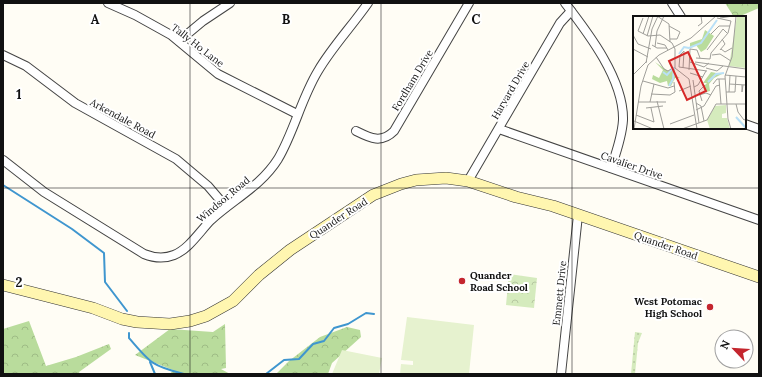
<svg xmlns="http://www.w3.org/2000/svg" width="762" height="377" font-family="Lora,serif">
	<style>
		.grass { fill: url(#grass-dots) }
		.forest { fill: url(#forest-crowns) }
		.park { fill: url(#park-crowns) }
		.pitch { fill: #e6f2cf }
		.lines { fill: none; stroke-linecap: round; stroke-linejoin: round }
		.stream { stroke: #3f96cf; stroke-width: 2 }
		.street-casing { stroke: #444; stroke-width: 10 }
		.secondary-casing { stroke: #333; stroke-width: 12 }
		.street { stroke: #fff; stroke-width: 8 }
		.secondary { stroke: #fff6b0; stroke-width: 11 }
		.grid { fill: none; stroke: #111; stroke-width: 1; stroke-opacity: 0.55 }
		.poi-dot { fill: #c4262e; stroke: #fff; stroke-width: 1.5 }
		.labels { text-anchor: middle; stroke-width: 4; stroke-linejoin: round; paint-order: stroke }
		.street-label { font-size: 10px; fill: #111; stroke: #fff }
		.poi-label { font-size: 10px; font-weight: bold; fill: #111; stroke: #fff; text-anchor: start }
		.inset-river { fill: none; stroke: #b9e0f7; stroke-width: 2 }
		.inset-road { fill: none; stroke: #a09f9a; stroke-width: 1 }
		.view { fill: #d62828; fill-opacity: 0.15; stroke: #d62828; stroke-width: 2 }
		.inset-edge { fill: none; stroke: #111; stroke-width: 2 }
		.grid-label { font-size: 13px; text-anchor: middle; font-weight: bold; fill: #111; stroke: #fff; stroke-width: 4; stroke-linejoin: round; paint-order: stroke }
	</style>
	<defs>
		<pattern id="grass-dots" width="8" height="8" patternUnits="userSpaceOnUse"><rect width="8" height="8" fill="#d5ebbd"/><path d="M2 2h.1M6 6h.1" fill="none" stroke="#b6c8a1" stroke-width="1.8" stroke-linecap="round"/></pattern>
		<pattern id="forest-crowns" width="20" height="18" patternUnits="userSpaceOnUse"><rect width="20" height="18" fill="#b9dc9c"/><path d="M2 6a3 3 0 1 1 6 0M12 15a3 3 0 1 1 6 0" fill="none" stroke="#9ebc85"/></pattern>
		<pattern id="park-crowns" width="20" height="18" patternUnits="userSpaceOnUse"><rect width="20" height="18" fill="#d5ebbd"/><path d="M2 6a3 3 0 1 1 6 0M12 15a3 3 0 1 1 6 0" fill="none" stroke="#b6c8a1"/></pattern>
	</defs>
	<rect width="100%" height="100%" fill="#fffdf5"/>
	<polygon class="grass" points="635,332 642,333 638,343 635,374 631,374"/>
	<g class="forest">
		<polygon points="725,3 759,3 759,8 738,17 734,17"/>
		<polygon points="29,321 46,366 76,357 109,344 111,349 79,372 80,374 3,374 3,329"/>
		<polygon points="225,324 226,368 221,369 230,374 170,374 173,370 135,355 170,329 213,332"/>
		<polygon points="347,327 360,330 361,337 332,363 328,374 276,374 289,361 320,337"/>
	</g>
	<polygon class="park" points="509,274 537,278 534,308 506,305"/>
	<g class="pitch">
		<polygon points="407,317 474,325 469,374 400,374 401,364 413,365 413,361 401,360"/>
		<polygon points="342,350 382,358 379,374 332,374"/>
	</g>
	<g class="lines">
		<g class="stream">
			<polyline points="3,185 72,229 104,253 105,282 127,311"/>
			<path d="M 129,333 L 129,338 C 150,363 152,366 184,374"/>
			<polyline points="150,362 155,374"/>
			<polyline points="184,374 201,374"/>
			<polyline points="266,374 284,360 299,359 313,344 324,341 334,328 348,324 366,313 374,314"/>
		</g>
		<defs>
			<g id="street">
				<polyline points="108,3 135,15 171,35 218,74 297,114"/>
				<path d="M 565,3 C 589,34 624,80 623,120 C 622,137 616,153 611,168"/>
				<polyline points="672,3 681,17"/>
				<polyline points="179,41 203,21 230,3"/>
				<polyline points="3,55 26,66 75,103 176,159 208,186 226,207"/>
				<polyline points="745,124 759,129"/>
				<polyline points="499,129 759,220"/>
				<path d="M 356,131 C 370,138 381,144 394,131 L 469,3"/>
				<path d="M 3,160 L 44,192 L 144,254 C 154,258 164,259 174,255 C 189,249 200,231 211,220 C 234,199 261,186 278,159 C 294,132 301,99 318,71 C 332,47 352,26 368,3"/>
				<polyline points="468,181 560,23 571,11"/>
				<polyline points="561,374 578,215"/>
			</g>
			<polyline id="secondary" points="3,285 93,308 122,319 137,322 170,324 190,321 206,316 233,301 259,275 290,250 373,195 401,184 416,180 446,178 468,181 516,197 553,206 759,277"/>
		</defs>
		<use href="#street" class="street-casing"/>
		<use href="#secondary" class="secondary-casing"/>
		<use href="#street" class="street"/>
		<use href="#secondary" class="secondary"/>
	</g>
	<path class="grid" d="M 190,3 L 190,374M 381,3 L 381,374M 572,3 L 572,374M 3,188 L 759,188"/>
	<g class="poi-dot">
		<circle cx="462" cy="281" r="4"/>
		<circle cx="710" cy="307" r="4"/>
	</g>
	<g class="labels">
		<g class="street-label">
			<text transform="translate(198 45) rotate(38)" y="4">Tally Ho Lane</text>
			<text transform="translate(412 80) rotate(-59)" y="4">Fordham Drive</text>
			<text transform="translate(510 90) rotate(-60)" y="4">Harvard Drive</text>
			<text transform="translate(123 118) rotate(28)" y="4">Arkendale Road</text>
			<text transform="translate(632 165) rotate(19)" y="4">Cavalier Drive</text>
			<text transform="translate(223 199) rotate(-40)" y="4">Windsor Road</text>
			<text transform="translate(338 218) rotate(-33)" y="4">Quander Road</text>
			<text transform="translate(666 245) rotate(19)" y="4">Quander Road</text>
			<text transform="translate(559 293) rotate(-84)" y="4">Emmett Drive</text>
		</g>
		<g class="poi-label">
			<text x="470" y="279">Quander<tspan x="470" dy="12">Road School</tspan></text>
			<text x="702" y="305" text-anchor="end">West Potomac<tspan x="702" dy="12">High School</tspan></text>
		</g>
	</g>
	<g transform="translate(633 16)">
		<rect width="113" height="113" fill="#fffdf5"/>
		<path d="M 104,0 L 113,0 L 113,52 L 96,50 Z" fill="#d5ebbd"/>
		<path d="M 72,14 L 81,20 L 73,33 L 68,36 L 63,29 L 49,34 L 57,31 L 57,27 L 69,23 ZM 22,46 L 35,55 L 42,52 L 41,59 L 47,62 L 42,62 L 38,70 L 35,70 L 34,65 L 27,67 L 19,63 L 20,59 L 26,62 L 30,54 ZM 78,56 L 89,58 L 81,62 L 76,68 L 77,75 L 73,76 L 71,70 L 74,67 L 70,67 Z" fill="#b9dc9c"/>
		<path d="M 93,89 L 93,97 L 89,98 L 89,102 L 94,102 L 97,113 L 77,113 L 74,104 L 82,90 Z" fill="#d5ebbd"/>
		<path class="inset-river" d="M 46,38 L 51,31 L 56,32 L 68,27 L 84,4M 30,56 L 34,59 L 39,53M 75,66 L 83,58 L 91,57M 36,70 L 40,63 L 41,51M 103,101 L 113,112"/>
		<path class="inset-road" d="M 24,0 L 36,8 L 37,26M 10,2 L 5,15 L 15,20 L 27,19 L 39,27 L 42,33 L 42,52 L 56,63 L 64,113M 84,2 L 98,5M 87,2 L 100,0M 36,10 L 47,16 L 44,23 L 37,23M 65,10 L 69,7 L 68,0M 10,18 L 16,0M 78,18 L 86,10 L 97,10M 0,19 L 5,28 L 18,33M 14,20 L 20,0M 24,27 L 32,29 L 35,34M 19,29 L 24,32 L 34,32M 22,31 L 24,15 L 31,0M 0,33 L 15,41M 88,33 L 92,36 L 99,32M 74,34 L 90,13 L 94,17M 87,34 L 92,28 L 89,23M 51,35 L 47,39 L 46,51 L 74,55M 78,37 L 95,17 L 98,5M 79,39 L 87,38 L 98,45M 23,41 L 31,53 L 35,55 L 38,53M 63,42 L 77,43 L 78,37M 57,46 L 71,51 L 76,47M 62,46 L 113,53M 13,47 L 19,13 L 25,0M 50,52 L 51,35M 73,52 L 84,55 L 90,50M 56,54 L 57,33 L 64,34 L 67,42M 57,57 L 70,61M 0,59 L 14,45M 92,59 L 113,61M 86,63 L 88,88M 60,64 L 66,107M 10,65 L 35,72 L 41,70M 80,68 L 84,63 L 92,63M 96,68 L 113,69M 109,69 L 109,76 L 110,69M 61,71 L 65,69 L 73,55M 46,75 L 58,70M 93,76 L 102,76 L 103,60M 96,76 L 97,59M 18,78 L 37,79 L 42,76 L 41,66M 66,79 L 73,77 L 78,79M 24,85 L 31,113M 69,85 L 66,75 L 72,69M 5,86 L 33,86M 17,86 L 21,68M 63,87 L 68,90 L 71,105M 103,88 L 105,96 L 111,104 L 113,103M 13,92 L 30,90M 63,94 L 71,90 L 83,70 L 87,69M 3,99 L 21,106 L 18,92M 1,105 L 20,113M 37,108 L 61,99M 1,113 L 8,70 L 15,49 L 26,39 L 58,22 L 83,0M 49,113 L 74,104 L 83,88 L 113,88M 98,113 L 95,103 L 92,60 L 99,41 L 103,0"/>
		<path class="view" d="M 55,36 L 73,75 L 54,84 L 36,45 Z"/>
		<rect width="113" height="113" class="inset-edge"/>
	</g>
	<g class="grid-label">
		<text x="95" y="24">A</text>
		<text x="286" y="24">B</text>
		<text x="476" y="24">C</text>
		<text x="19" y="99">1</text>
		<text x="19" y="287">2</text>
	</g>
	<rect width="762" height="377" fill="none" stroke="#111111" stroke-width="8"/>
	<g transform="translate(734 349) rotate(295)"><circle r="19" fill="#ffffff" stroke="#a0a0a0"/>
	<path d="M0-3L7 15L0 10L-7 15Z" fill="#c4262e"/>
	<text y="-6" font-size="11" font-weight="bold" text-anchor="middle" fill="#111111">N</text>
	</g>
</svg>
